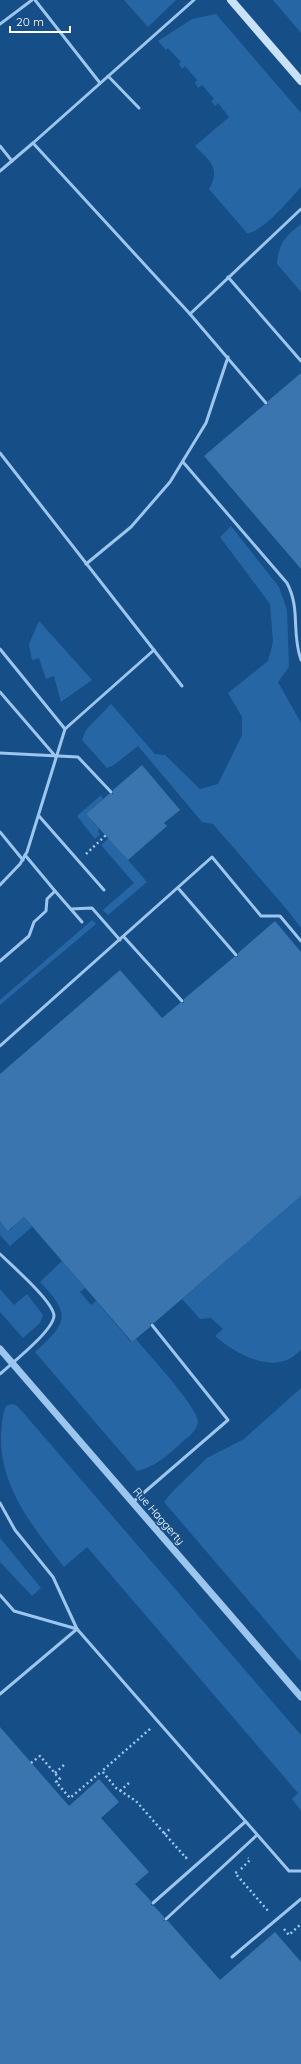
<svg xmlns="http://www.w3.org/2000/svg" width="301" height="2064" font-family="Quicksand,sans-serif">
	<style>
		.green { fill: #2666a5 }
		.building { fill: #3b75af }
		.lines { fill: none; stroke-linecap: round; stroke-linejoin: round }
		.path { stroke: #9dc6ee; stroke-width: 2.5; stroke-dasharray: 2 3; stroke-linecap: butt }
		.service { stroke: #9dc6ee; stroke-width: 3 }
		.tertiary { stroke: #9dc6ee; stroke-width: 7 }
		.secondary { stroke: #cae1fa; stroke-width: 8 }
		.labels { text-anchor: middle; stroke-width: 3.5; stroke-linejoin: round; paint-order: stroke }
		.street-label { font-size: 11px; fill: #fff; stroke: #164e87 }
	</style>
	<rect width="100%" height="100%" fill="#164e87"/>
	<g class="green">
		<polygon points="124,0 176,0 148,27"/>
		<polygon points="273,0 301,0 301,33"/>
		<path d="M 216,14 L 301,113 L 301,187 C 290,199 262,233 247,233 L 209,189 C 221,168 210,161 195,146 L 229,117 L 218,103 L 215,106 L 211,101 L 214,99 L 202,85 L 198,88 L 195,83 L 197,80 L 185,66 L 182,69 L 179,64 L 181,62 L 168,48 L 166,50 L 158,41 L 192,19 Z"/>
		<path d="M 301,224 L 301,292 L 277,264 C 279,242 285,237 301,224 Z"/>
		<polygon points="231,526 279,587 287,610 289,667 278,682 301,723 301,928 289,912 213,824 202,822 138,746 114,765 107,768 82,740 86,730 111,704 155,754 165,755 200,789 218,784 242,735 242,717 228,693 268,661 273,642 270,604 220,537"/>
		<polygon points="39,621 92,680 61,702 54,676 46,679 39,658 32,660 29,644"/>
		<polygon points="101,795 103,799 86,814 99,829 98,832 100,834 95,839 77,816"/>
		<polygon points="109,838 147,882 108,915 103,910 134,883 101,845"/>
		<polygon points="92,920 96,924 0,1005 0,1000"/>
		<path d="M 301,1196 L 301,1350 C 297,1353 293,1357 289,1359 C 265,1371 232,1351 215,1336 L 223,1329 L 211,1318 L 200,1319 L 182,1299 Z"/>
		<polygon points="24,1217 32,1227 10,1246 0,1235 0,1221 9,1231"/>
		<path d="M 62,1261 L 85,1288 L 80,1292 L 91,1305 L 96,1301 L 131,1342 L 136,1339 C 147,1353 199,1408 198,1422 C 197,1432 185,1439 179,1445 C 166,1457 154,1467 137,1471 L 35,1352 C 67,1323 72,1315 40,1282 Z"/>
		<polygon points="0,1289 14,1305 27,1294 43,1315 40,1323 23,1338 0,1312"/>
		<polygon points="301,1388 301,1662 164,1502 173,1491 207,1458 244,1439"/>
		<path d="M 11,1404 L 16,1405 L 21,1410 L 301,1735 L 301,1811 L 292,1799 L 298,1793 L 87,1547 L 64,1567 C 34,1528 0,1488 1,1436 C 2,1425 2,1415 6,1406 Z"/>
		<polygon points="0,1538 41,1588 32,1596 0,1562"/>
	</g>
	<g class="building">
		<polygon points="301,373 301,569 204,456 264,405 268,405 268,401"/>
		<polygon points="142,765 180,810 164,823 167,826 128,860 86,814 109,794 113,794 113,790"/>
		<polygon points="275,921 301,952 301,1196 154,1323 150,1323 150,1327 132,1342 24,1217 8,1231 0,1221 0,1074 120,970 162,1018 180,1003 184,1003 184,999 234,957 238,957 238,953"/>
		<polygon points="0,1727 69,1806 99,1779 119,1802 101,1818 149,1872 135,1884 151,1901 151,1905 154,1906 164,1917 164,1921 168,1921 220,1980 275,1932 301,1962 301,2064 0,2064"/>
	</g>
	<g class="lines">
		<g class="path">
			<polyline points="86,854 106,835"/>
			<polyline points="150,1729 102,1771 116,1788 136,1801 186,1858 187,1856"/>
			<polyline points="31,1763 40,1756 60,1779 56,1782 70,1798 102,1771"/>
			<polyline points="55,1773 65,1764"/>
			<polyline points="120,1791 129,1783"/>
			<polyline points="164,1834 170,1829"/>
			<polyline points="241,1869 250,1860 248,1858"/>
			<polyline points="237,1872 235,1873 269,1912"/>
			<polyline points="284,1929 289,1935 301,1924"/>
		</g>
		<g class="service">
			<polyline points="35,0 100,83"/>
			<polyline points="194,0 33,143 190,314 266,403"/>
			<polyline points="0,24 32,0"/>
			<polyline points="108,76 139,108"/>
			<polyline points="0,146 12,161"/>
			<polyline points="0,171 33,143"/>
			<polyline points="228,277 301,361"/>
			<polyline points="190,314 301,209"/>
			<polyline points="0,453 182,686"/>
			<path d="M 183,462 L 287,583 C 301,610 291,632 301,660"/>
			<polyline points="86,564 131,527 170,482 206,423 228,357"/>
			<polyline points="0,649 65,729 27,852 20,864 0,885"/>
			<polyline points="0,692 56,757"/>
			<polyline points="65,729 154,650"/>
			<polyline points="0,753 78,757 111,792"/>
			<polyline points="39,816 104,890"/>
			<polyline points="0,832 23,860"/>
			<polyline points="178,888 236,955"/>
			<polyline points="55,891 82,922"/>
			<polyline points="71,909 92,908 120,940"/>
			<polyline points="124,937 182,1001"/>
			<polyline points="0,961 29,936 34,922 46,911 47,899 55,891 25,855"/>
			<polyline points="0,1046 212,857 261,916 280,916 301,941"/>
			<path d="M 0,1254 C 11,1265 54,1302 54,1316 C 53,1331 12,1363 0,1374"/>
			<polyline points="133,1502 228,1420 152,1325"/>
			<polyline points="0,1503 15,1530 53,1577 77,1629 289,1871 301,1871"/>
			<polyline points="0,1595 14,1611 77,1629"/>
			<polyline points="0,1694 77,1629"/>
			<polyline points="153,1903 245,1822"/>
			<polyline points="166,1919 257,1835"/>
			<polyline points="232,1957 301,1899"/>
		</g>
		<polyline class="tertiary" points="0,1349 301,1697"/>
		<polyline class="secondary" points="231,0 301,81"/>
	</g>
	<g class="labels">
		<g class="street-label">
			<text transform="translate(159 1516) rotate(49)" y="4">Rue Haggerty</text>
		</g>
	</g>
	<path d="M10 26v6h60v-6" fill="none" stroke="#ffffff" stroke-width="2"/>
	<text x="16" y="26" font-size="12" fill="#ffffff" stroke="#164e87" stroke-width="3" paint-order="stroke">20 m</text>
</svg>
